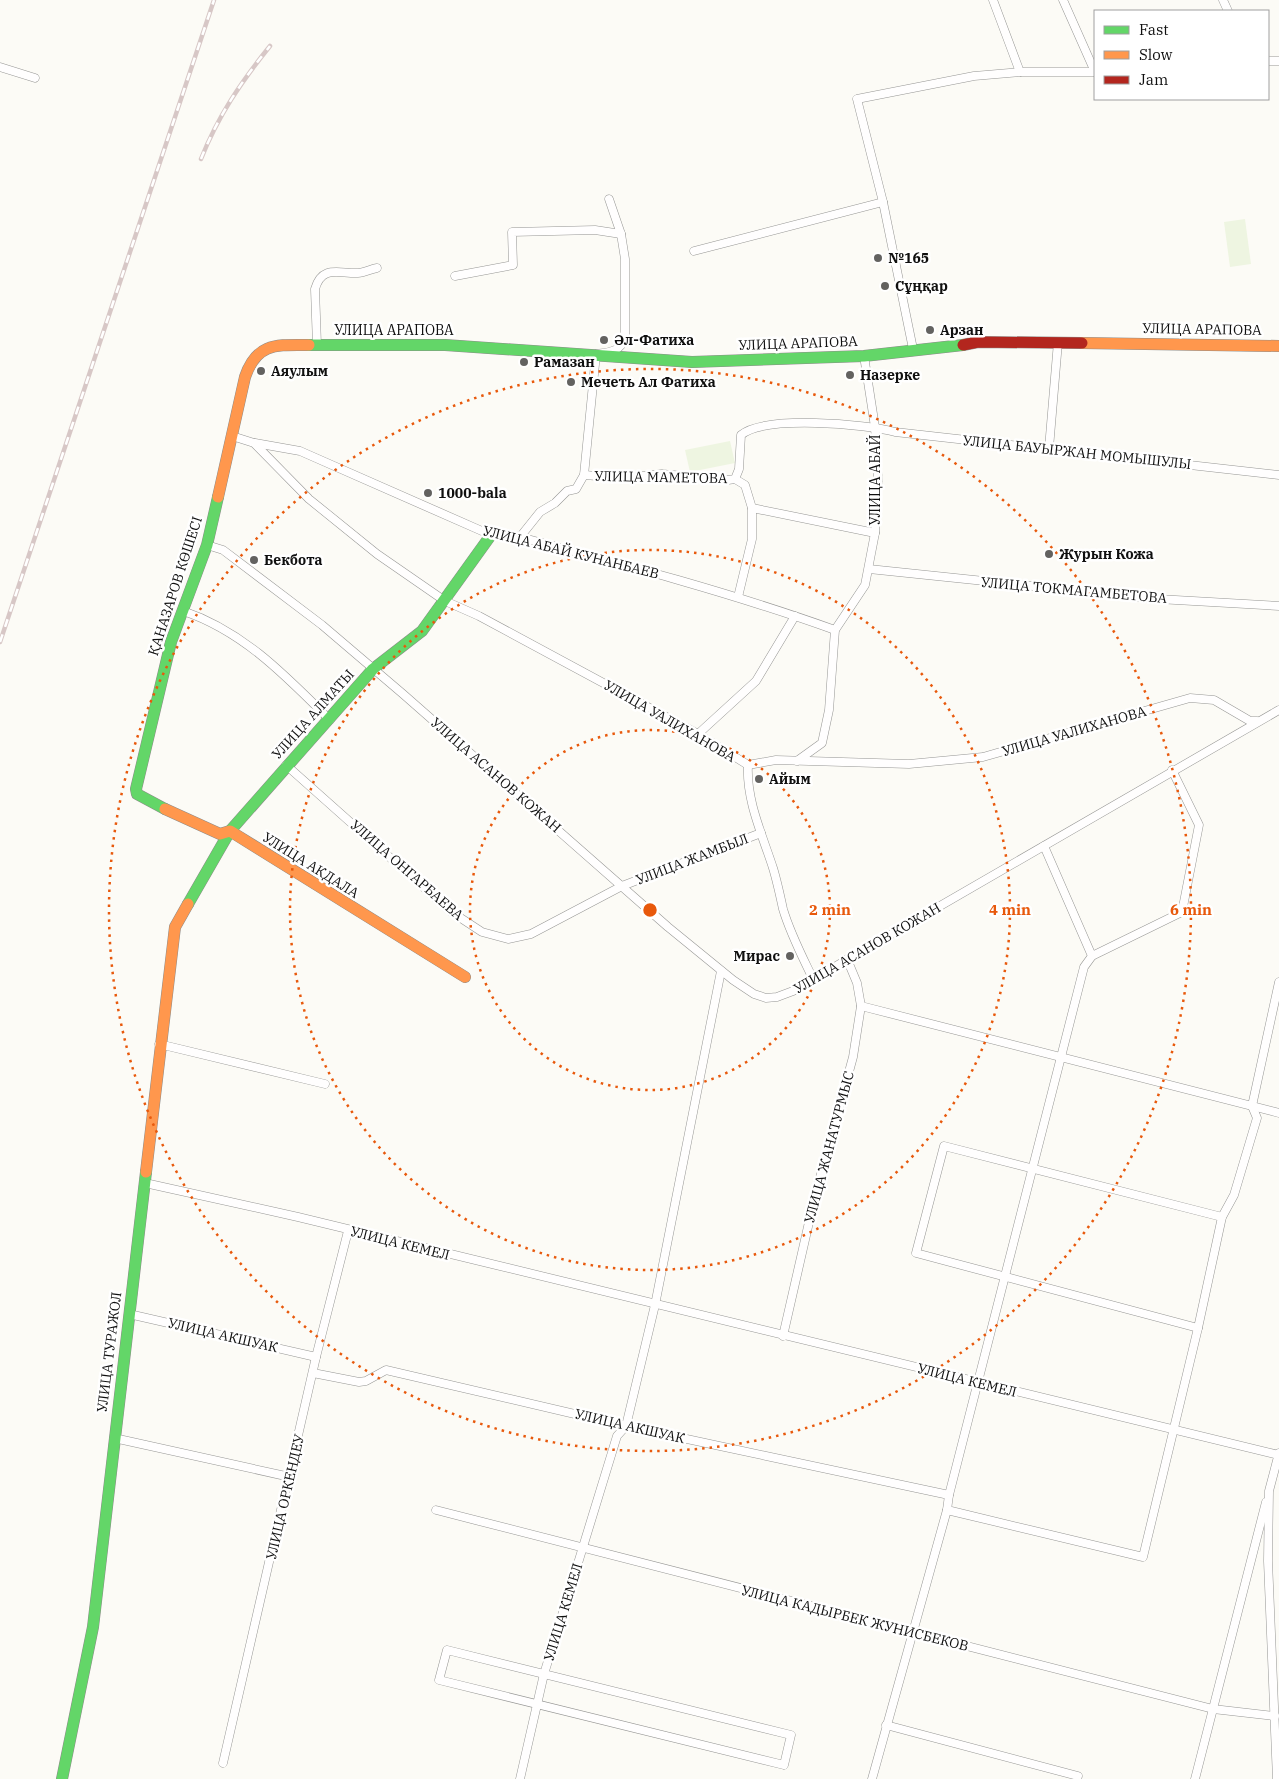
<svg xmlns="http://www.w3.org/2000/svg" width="1279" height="1779" font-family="'IBM Plex Serif',serif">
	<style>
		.pitch { fill: #eef5e1 }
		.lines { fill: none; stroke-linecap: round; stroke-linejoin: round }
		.street-casing { stroke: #969694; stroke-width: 9 }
		.fast-casing { stroke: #8d8c8a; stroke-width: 12 }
		.slow-casing { stroke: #8d8c8a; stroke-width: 12 }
		.jam-casing { stroke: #8d8c8a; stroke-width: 12 }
		.street { stroke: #fffefe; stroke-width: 8 }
		.fast { stroke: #63d668; stroke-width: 11 }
		.slow { stroke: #ff974d; stroke-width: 11 }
		.jam { stroke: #b3261e; stroke-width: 11 }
		.rail-casing { stroke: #d7c7c6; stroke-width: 4.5 }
		.rail { stroke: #fff; stroke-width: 2.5; stroke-dasharray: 8; stroke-linecap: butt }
		.ring { fill: none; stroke: #e8590c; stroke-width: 2.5; stroke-dasharray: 2.5 5 }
		.poi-dot { fill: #636260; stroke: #fff; stroke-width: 2 }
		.labels { text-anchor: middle; stroke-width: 5; stroke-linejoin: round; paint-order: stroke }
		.poi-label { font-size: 14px; font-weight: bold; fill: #101010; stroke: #fff; text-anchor: start }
		.street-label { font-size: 14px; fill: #101010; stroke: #fff }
		.centre { fill: #e8590c; stroke: #fff; stroke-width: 2.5 }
		.ring-label { font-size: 15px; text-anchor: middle; font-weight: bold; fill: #e8590c; stroke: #fff; stroke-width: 5; stroke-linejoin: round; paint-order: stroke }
	</style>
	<rect width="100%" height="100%" fill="#fcfbf6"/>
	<g class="pitch">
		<polygon points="1245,219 1251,264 1230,267 1224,222"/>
		<polygon points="730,441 735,463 690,472 685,450"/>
	</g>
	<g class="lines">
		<defs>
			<g id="street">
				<polyline points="993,0 1020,72"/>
				<polyline points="1063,0 1095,72"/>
				<polyline points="1223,0 1228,11"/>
				<polyline points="1268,61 1279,61"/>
				<polyline points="0,67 35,78"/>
				<polyline points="694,251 883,202"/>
				<polyline points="455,276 513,265 512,232 595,230 621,234"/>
				<path d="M 317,345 L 315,289 C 322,264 340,274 358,273 C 364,273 371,269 377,268"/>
				<polyline points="913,349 883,202 857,99 974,76 1020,72 1095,72"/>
				<polyline points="232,436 254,443 309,499 377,554 445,601 479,616 698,734 748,765 776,760 909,764 983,757 1190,698 1214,700 1250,721 1257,721"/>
				<path d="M 255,443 L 300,451 L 491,535 L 507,534 L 520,537 C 626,565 732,593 835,630"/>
				<polyline points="1049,448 1058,342"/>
				<path d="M 584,475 L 624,478 L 662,474 L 728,480 L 735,479 L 739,469 L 741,435 C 764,415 866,424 895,432 L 1279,475"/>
				<polyline points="735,479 745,485 752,508 752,539 738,597"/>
				<polyline points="752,508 875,533"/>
				<path d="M 520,537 L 540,512 L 555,503 L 567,491 L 576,489 L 584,475 L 596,354 C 610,352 620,352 625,338 L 625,259 L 621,234 L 609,199"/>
				<polyline points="207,545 223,550 322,625 403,694 668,927 733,980 754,994 766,998 777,997 793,991 1279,710"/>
				<polyline points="869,569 1158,599 1279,606"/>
				<path d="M 183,611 C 243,631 286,676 330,720"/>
				<polyline points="698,734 756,681 795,616"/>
				<polyline points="797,761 822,743 829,710 835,630 865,585 875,533 878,480 875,427 864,356"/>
				<polyline points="286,765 450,911 482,932 508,939 531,934 622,886 761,833"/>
				<path d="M 748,765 C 746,800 762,834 773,868 C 777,881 780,895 783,909 C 790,933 802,956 813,979"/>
				<polyline points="1092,956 1182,912 1199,825 1172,770"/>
				<polyline points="861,1006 1279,1113"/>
				<polyline points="159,1044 325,1084"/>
				<polyline points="145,1183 298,1217 1279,1455"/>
				<polyline points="129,1314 316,1357"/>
				<polyline points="1198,1328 916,1253 944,1146 1222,1217"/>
				<polyline points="783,1336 815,1196 853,1057 861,1006 857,983 847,959"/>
				<polyline points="313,1373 359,1382 366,1381 386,1370 626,1426 949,1495"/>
				<polyline points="114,1438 290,1477"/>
				<polyline points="436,1510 1213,1709 1275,1716"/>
				<polyline points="947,1510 1143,1557 1198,1328 1222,1217 1234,1195 1257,1118 1252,1106 1279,982"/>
				<polygon points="447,1650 791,1735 784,1765 439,1680"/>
				<polyline points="886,1725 1078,1776 1077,1779"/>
				<polyline points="223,1763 316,1357 348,1231"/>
				<polyline points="520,1779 544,1674 617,1436 626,1426 655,1305 721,971"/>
				<polyline points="872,1779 947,1510 949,1495 1084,967 1092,956 1044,846"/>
				<polyline points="1195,1779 1266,1502"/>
				<polyline points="1277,1779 1268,1561 1269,1491 1279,1453"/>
			</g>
			<g id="fast">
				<polyline points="309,345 445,345 692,362 864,356 963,345"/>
				<polyline points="165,809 137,794 136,789 171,642 207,545 218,497"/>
				<polyline points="188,904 230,831 373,669 422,631 491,535"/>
				<polyline points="62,1779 93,1627 146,1172"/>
			</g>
			<g id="slow">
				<polyline points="1082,343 1279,346"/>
				<path d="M 218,497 L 245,377 C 257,342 277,345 309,345"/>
				<polyline points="165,809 220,834 230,831 465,977"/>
				<polyline points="146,1172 175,927 188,904"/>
			</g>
			<polyline id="jam" points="963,345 978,342 1082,343"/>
		</defs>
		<use href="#street" class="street-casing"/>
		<use href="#fast" class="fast-casing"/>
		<use href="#slow" class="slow-casing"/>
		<use href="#jam" class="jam-casing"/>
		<use href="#street" class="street"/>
		<use href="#fast" class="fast"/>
		<use href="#slow" class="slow"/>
		<use href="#jam" class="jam"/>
		<defs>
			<g id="rail">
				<path d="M 201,159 C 218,116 241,82 270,46"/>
				<polyline points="0,642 214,0"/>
			</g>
		</defs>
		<use href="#rail" class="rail-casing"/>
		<use href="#rail" class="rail"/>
	</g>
	<g class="ring">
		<circle cx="650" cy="910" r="180"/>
		<circle cx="650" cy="910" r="360"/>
		<circle cx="650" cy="910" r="541"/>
	</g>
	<g class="poi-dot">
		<circle cx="878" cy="258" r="5"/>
		<circle cx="885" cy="286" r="5"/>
		<circle cx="930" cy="330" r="5"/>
		<circle cx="604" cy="340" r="5"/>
		<circle cx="524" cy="362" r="5"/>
		<circle cx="261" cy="371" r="5"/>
		<circle cx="850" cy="375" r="5"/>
		<circle cx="571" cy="382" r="5"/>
		<circle cx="428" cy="493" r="5"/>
		<circle cx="1049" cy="554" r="5"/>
		<circle cx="254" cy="560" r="5"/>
		<circle cx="759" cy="779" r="5"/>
		<circle cx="790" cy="956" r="5"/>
	</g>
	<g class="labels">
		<g class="poi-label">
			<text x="888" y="263">№165</text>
			<text x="895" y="291">Сұңқар</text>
			<text x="940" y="335">Арзан</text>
			<text x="614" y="345">Әл-Фатиха</text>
			<text x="534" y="367">Рамазан</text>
			<text x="271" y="376">Аяулым</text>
			<text x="860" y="380">Назерке</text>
			<text x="581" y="387">Мечеть Ал Фатиха</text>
			<text x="438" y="498">1000-bala</text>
			<text x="1059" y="559">Журын Кожа</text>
			<text x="264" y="565">Бекбота</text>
			<text x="769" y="784">Айым</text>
			<text x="780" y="961" text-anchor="end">Мирас</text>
		</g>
		<g class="street-label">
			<text transform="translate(1202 329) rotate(1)" y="5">УЛИЦА АРАПОВА</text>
			<text x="394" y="335">УЛИЦА АРАПОВА</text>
			<text transform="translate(798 343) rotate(-2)" y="5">УЛИЦА АРАПОВА</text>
			<text transform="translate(1077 452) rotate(6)" y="5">УЛИЦА БАУЫРЖАН МОМЫШУЛЫ</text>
			<text transform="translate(661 477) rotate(1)" y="5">УЛИЦА МАМЕТОВА</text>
			<text transform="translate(875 480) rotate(-90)" y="5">УЛИЦА АБАЙ</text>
			<text transform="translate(571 552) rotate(14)" y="5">УЛИЦА АБАЙ КУНАНБАЕВ</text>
			<text transform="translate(175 586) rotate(-72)" y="5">ҚАНАЗАРОВ КӨШЕСІ</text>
			<text transform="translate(1074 590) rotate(5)" y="5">УЛИЦА ТОКМАГАМБЕТОВА</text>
			<text transform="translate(313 714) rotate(-48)" y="5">УЛИЦА АЛМАТЫ</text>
			<text transform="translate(670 721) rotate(30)" y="5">УЛИЦА УАЛИХАНОВА</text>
			<text transform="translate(1074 731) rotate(-16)" y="5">УЛИЦА УАЛИХАНОВА</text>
			<text transform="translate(496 775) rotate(41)" y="5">УЛИЦА АСАНОВ КОЖАН</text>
			<text transform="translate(692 859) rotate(-21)" y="5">УЛИЦА ЖАМБЫЛ</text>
			<text transform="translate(311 865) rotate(32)" y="5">УЛИЦА АКДАЛА</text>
			<text transform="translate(407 870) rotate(41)" y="5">УЛИЦА ОНГАРБАЕВА</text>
			<text transform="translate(867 948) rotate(-30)" y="5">УЛИЦА АСАНОВ КОЖАН</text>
			<text transform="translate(829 1147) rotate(-75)" y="5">УЛИЦА ЖАНАТУРМЫС</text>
			<text transform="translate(400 1243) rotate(14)" y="5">УЛИЦА КЕМЕЛ</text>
			<text transform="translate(223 1335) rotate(13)" y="5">УЛИЦА АКШУАК</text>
			<text transform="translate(109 1352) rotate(-83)" y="5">УЛИЦА ТУРАЖОЛ</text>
			<text transform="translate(967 1380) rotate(14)" y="5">УЛИЦА КЕМЕЛ</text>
			<text transform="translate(630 1426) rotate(13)" y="5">УЛИЦА АКШУАК</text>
			<text transform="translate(285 1497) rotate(-77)" y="5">УЛИЦА ОРКЕНДЕУ</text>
			<text transform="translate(563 1612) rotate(-73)" y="5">УЛИЦА КЕМЕЛ</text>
			<text transform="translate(855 1618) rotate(14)" y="5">УЛИЦА КАДЫРБЕК ЖУНИСБЕКОВ</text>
		</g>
	</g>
	<circle cx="650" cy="910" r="8" class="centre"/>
	<g class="ring-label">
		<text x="830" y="915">2 min</text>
		<text x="1010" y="915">4 min</text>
		<text x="1191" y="915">6 min</text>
	</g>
	<rect x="1094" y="10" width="175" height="90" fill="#ffffff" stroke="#9f9f9f"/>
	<rect x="1104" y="26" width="25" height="8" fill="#63d668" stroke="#9f9f9f"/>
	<text x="1139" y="35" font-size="15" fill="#101010">Fast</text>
	<rect x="1104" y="51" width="25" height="8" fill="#ff974d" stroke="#9f9f9f"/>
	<text x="1139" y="60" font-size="15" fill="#101010">Slow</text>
	<rect x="1104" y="76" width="25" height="8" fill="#b3261e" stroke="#9f9f9f"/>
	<text x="1139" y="85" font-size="15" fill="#101010">Jam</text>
</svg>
